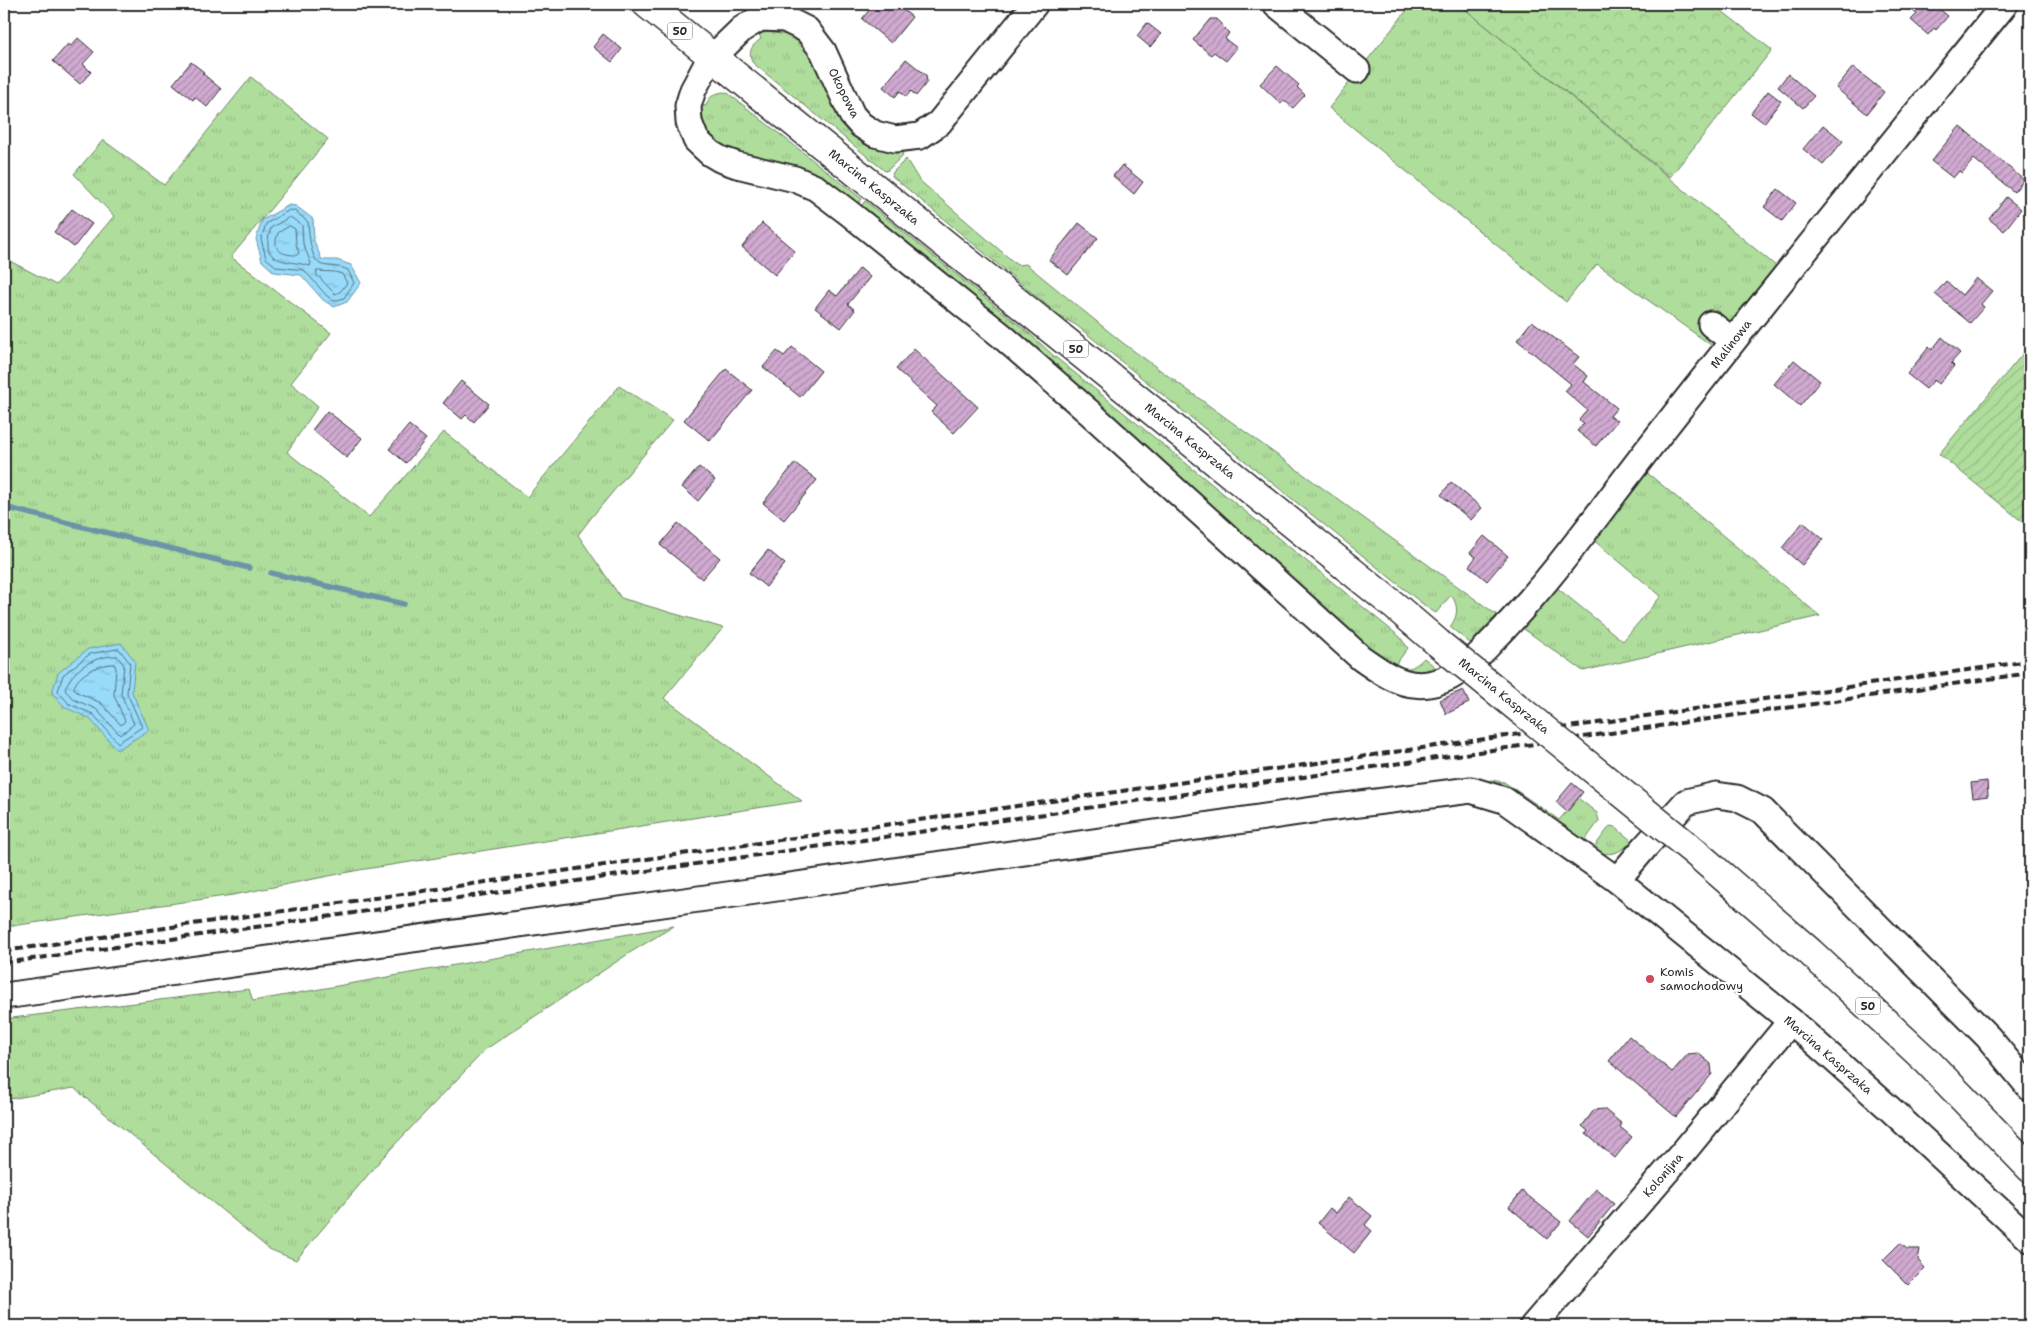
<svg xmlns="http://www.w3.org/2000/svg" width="2034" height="1330" font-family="'Shantell Sans',sans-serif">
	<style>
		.grass { fill: url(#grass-tufts); stroke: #6d8464 }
		.forest { fill: url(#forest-crowns); stroke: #6d8464 }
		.garden { fill: url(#garden-furrows); stroke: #6d8464 }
		.water { fill: url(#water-ripples); stroke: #6c94a7 }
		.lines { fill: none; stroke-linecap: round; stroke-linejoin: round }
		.shore { stroke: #56717d; stroke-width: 1 }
		.stream { stroke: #6c94a7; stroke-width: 5.5 }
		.building { fill: url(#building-hatch); stroke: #2b2b2b }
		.minor-casing { stroke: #2b2b2b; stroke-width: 29 }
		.major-casing { stroke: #2b2b2b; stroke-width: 31 }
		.minor { stroke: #fff; stroke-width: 25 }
		.major { stroke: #fff; stroke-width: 28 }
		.rail { stroke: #2b2b2b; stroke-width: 4; stroke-dasharray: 8 4; stroke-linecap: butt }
		.major-bridge-casing { stroke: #2b2b2b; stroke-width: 31; stroke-linecap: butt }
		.major-bridge { stroke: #fff; stroke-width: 28 }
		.poi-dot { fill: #d1495b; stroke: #fff; stroke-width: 2 }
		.labels { text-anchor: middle; stroke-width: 4.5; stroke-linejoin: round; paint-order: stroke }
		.shield { fill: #fff; stroke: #6b6b6b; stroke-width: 1 }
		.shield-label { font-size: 11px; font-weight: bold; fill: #2b2b2b }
		.street-label { font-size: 12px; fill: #2b2b2b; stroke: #fff }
		.poi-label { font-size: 12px; fill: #2b2b2b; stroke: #fff; text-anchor: start }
	</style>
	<defs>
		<pattern id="grass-tufts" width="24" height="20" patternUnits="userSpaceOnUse" patternTransform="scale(1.25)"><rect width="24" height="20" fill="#afdd9c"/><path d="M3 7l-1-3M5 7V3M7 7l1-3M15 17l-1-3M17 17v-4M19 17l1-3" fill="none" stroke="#97be87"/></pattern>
		<pattern id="forest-crowns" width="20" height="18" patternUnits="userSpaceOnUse" patternTransform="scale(1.25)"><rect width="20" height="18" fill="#afdd9c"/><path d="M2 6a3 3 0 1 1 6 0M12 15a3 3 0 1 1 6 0" fill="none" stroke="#97be87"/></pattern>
		<pattern id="garden-furrows" width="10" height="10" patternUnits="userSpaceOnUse" patternTransform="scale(1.25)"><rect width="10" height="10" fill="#afdd9c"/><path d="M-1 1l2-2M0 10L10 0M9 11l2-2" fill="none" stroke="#97be87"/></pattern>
		<pattern id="water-ripples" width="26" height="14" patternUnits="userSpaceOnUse" patternTransform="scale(1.25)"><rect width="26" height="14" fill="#97daf9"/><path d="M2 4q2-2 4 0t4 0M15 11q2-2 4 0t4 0" fill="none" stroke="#82bbd6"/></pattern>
		<pattern id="building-hatch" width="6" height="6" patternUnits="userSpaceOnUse" patternTransform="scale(1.25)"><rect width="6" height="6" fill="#d1aad2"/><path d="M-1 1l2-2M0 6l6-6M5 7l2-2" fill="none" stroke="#aa8bab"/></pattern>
	</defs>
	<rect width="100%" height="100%" fill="#fff"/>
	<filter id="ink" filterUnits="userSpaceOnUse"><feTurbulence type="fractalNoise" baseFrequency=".02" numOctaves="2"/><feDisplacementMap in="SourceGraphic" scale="10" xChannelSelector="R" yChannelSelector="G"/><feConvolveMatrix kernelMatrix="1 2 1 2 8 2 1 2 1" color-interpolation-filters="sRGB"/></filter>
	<g filter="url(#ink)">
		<g class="grass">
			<polygon points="1412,4 1459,4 1782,271 1718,350 1597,264 1566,302 1329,108"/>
			<path d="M 768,32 L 788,35 L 803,45 L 820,73 L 835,108 L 873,146 L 902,153 L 903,155 L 888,170 L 885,171 L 753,63 C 747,52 752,45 761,39 L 759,34 Z"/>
			<polygon points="251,77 328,139 231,257 331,333 291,383 318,406 287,452 369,517 444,432 527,497 619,386 673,420 591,518 578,535 621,598 723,628 664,698 802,801 359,870 233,895 4,927 4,258 56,285 114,216 74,174 103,140 164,185"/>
			<path d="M 724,92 L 729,94 L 862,199 L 856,206 L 735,153 L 715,142 L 704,127 L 701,105 L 706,106 C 709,96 715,93 724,92 Z"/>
			<path d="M 906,159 L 919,180 L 1017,265 L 1026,264 L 1123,343 L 1497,615 L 1470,643 L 1450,627 C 1458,616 1459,606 1451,595 L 1436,613 L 1429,609 L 1076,325 L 1061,317 L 892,176 L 893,172 Z"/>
			<path d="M 865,201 L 1030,334 L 1054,356 L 1400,637 L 1408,648 L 1395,665 C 1408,671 1414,668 1424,658 L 1439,670 C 1413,675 1403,670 1379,660 L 859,209 Z"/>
			<polygon points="1645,471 1820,616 1583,671 1521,627 1556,587 1623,641 1661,596 1592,539"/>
			<polygon points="1490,780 1504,782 1559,820 1578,798 1597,813 1599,821 1583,843 1489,783"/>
			<path d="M 1610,826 L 1615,827 L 1632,841 C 1620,854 1608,857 1592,850 Z"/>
			<polygon points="674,926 631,952 486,1049 384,1156 296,1260 269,1249 74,1088 4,1100 4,1019 249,989 253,1001"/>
		</g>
		<polygon class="forest" points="1459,4 1713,4 1772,50 1670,177"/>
		<polygon class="garden" points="2030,345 2030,528 1939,454"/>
		<g class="water">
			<polygon points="289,205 296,206 313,219 314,241 322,260 337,260 351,265 361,283 347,302 334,307 323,300 301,275 274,272 262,261 256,239 262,220"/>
			<polygon points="121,643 135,661 132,692 149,730 117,750 89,718 66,708 52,693 58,673 88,649"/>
		</g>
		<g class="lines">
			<g class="shore">
				<path d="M 290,210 L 295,211 L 308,222 C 309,232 310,258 320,264 C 324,267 339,265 348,270 L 354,283 L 344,298 L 334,301 L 327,296 L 304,270 L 277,267 L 266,258 L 261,239 L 266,224 Z"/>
				<path d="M 290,217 L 302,225 L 303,244 L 311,263 L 310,266 C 287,259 258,266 271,228 Z"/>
				<path d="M 290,226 L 295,229 L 296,244 L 299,253 L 297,255 C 282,255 271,251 278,233 Z"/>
				<polygon points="317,271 335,272 342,274 347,283 340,292 335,294 317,275"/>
				<polygon points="119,649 130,663 127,693 142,727 118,743 93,714 69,704 58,691 63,675 90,654"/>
				<path d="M 117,656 L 124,665 L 121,694 L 134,724 L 120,735 L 96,709 L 73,699 L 65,690 C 71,669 96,655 117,656 Z"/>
				<path d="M 114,664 L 116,668 L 114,695 L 125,721 L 121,725 L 101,703 L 77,692 L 74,688 C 77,674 101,663 114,664 Z"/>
			</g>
			<g class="stream">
				<polyline points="4,507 249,568"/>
				<polyline points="271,573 404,604"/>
			</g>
		</g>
		<g class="building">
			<polygon points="874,4 896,4 912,17 891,43 862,19"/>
			<polygon points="1921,4 1933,4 1948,16 1936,30 1934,28 1928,35 1911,20 1917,14 1914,12"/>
			<polygon points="1210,19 1217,19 1222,24 1223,27 1229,33 1225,39 1237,48 1226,61 1214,52 1211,55 1193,40"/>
			<polygon points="1147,23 1161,34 1150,47 1137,36"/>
			<polygon points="603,34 622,49 612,62 593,47"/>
			<polygon points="78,38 94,52 83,64 91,72 80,84 53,61 68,44 71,46"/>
			<polygon points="906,59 926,75 927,82 916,96 911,91 906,97 900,91 895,97 883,87"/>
			<polygon points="191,62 204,72 202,73 221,89 207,107 195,97 193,100 173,84"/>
			<polygon points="1277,66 1299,85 1297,87 1305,95 1293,108 1284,100 1281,104 1260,84"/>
			<polygon points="1853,67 1884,92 1867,114 1836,88"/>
			<polygon points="1788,74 1814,96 1803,108 1778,87"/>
			<polygon points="1768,91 1781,101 1764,123 1751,113"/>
			<polygon points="1823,125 1843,141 1823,165 1803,149"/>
			<polygon points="1960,126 2024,180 2014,192 1974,159 1962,173 1959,171 1953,178 1931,161"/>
			<polygon points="1122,165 1143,182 1134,194 1113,176"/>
			<polygon points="1778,189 1796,203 1782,221 1764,207"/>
			<polygon points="2006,197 2021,209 2004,231 1989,219"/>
			<polygon points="72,209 92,224 74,247 54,232"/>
			<polygon points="762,223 795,251 775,275 742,247"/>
			<polygon points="1079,223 1098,238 1068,275 1049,260"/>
			<polygon points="860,268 870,277 848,304 855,310 841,328 815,308 829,290 837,296"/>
			<polygon points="1976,278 1992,291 1981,304 1984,307 1970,323 1935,294 1946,281 1962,295"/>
			<polygon points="1532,321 1579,357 1573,364 1588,376 1584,382 1617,408 1610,416 1617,421 1596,446 1577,431 1584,423 1579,420 1587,410 1565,391 1571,384 1517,340"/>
			<polygon points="1942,337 1960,353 1951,363 1954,366 1939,384 1934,380 1926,389 1907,374 1929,347 1932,350"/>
			<polygon points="792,347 821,371 800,397 763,367 777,351 784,356"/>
			<polygon points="914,349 978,407 954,433 931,412 937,406 896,369"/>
			<polygon points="1794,360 1820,381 1800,406 1774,384"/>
			<polygon points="726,369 752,390 710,441 684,420"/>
			<polygon points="461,381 489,404 474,422 466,415 462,419 443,403"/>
			<polygon points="327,411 362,438 347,458 312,430"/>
			<polygon points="409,425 426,439 406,463 389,449"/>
			<polygon points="795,463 817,480 784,520 763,503"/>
			<polygon points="699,467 715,480 698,501 682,487"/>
			<polygon points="1451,482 1482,508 1471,520 1441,495"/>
			<polygon points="1803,522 1823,539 1802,565 1782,548"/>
			<polygon points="678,523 720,558 702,579 660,545"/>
			<polygon points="1484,536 1508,556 1487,581 1469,566 1476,557 1470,553"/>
			<polygon points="768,550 785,564 766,587 749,573"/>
			<polygon points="1463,690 1469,703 1446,714 1440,700"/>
			<polygon points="1987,781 1988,796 1973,798 1971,783"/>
			<polygon points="1572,783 1583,792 1567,812 1556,802"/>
			<polygon points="1629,1036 1672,1072 1688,1054 1698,1053 1711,1064 1712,1074 1676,1117 1609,1061"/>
			<polygon points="1604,1109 1622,1124 1620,1127 1632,1137 1615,1158 1586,1134 1588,1131 1582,1126 1594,1110"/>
			<polygon points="1596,1189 1614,1204 1588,1236 1570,1221"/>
			<polygon points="1522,1191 1561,1222 1547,1239 1509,1207"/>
			<polygon points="1349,1197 1372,1216 1365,1225 1372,1231 1354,1253 1318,1223 1330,1208 1336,1213"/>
			<polygon points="1900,1243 1907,1249 1920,1249 1918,1260 1925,1268 1908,1285 1883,1260"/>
		</g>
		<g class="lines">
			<defs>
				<g id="minor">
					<path d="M 1035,4 L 939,123 L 920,136 L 895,139 L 875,134 L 861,125 L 852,115 L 823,51 L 807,30 L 785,19 L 760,18 L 742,29 L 708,62 L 693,90 L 688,106 L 689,122 L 696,140 L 710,153 L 720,159 L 737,165 L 795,179 L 816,188 L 849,213 L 1002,336 L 1090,413 L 1361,658 C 1391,679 1414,695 1450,677 C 1471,666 1485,648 1501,632 C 1555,575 1600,511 1648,449 C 1765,299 1885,152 2005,4"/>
					<polyline points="1276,4 1357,70"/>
					<polyline points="1711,324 1733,341"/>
					<polyline points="1617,880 1645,847 1686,802 1716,795 1737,798 1763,811 1988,1037 2030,1088"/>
					<polyline points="4,996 756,891 1320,809 1471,790 1504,800 1617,880 1791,1021 1890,1109 2030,1239"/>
					<polyline points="1533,1326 1685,1150 1791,1021"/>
				</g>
				<g id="major">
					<polyline points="647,4 1396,607 1438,643"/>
					<polyline points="1696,853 1810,952 1928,1062 2030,1168"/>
				</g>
			</defs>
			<use href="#minor" class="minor-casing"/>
			<use href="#major" class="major-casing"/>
			<use href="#minor" class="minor"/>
			<use href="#major" class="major"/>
			<g class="rail">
				<polyline points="4,951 2030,661"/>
				<polyline points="4,963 2030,673"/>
			</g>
			<defs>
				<polyline id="major-bridge" points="1438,643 1696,853"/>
			</defs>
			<use href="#major-bridge" class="major-bridge-casing"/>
			<use href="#major-bridge" class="major-bridge"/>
		</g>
	</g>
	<circle class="poi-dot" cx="1650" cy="979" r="5"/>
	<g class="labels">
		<g class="shield">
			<rect x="667.5" y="22.5" width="25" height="17" rx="4"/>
			<rect x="1063.5" y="340.5" width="25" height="17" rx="4"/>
			<rect x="1855.5" y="997.5" width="25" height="17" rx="4"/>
		</g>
		<g class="shield-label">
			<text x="680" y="35">50</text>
			<text x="1076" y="353">50</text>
			<text x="1868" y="1010">50</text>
		</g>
		<g class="street-label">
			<text transform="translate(844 93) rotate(63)" y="4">Okopowa</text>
			<text transform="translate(874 187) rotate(39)" y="4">Marcina Kasprzaka</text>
			<text transform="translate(1731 344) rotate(-52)" y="4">Malinowa</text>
			<text transform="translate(1190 441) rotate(39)" y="4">Marcina Kasprzaka</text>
			<text transform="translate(1504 696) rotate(39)" y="4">Marcina Kasprzaka</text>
			<text transform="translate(1828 1055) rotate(41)" y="4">Marcina Kasprzaka</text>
			<text transform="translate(1663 1175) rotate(-49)" y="4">Kolonijna</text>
		</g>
		<g class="poi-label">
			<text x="1660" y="976">Komis<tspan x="1660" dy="14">samochodowy</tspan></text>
		</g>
	</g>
	<rect width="2034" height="1330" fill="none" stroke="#fff" stroke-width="20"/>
	<rect x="10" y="10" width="2014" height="1310" fill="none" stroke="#2b2b2b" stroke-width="2" filter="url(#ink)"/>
</svg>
